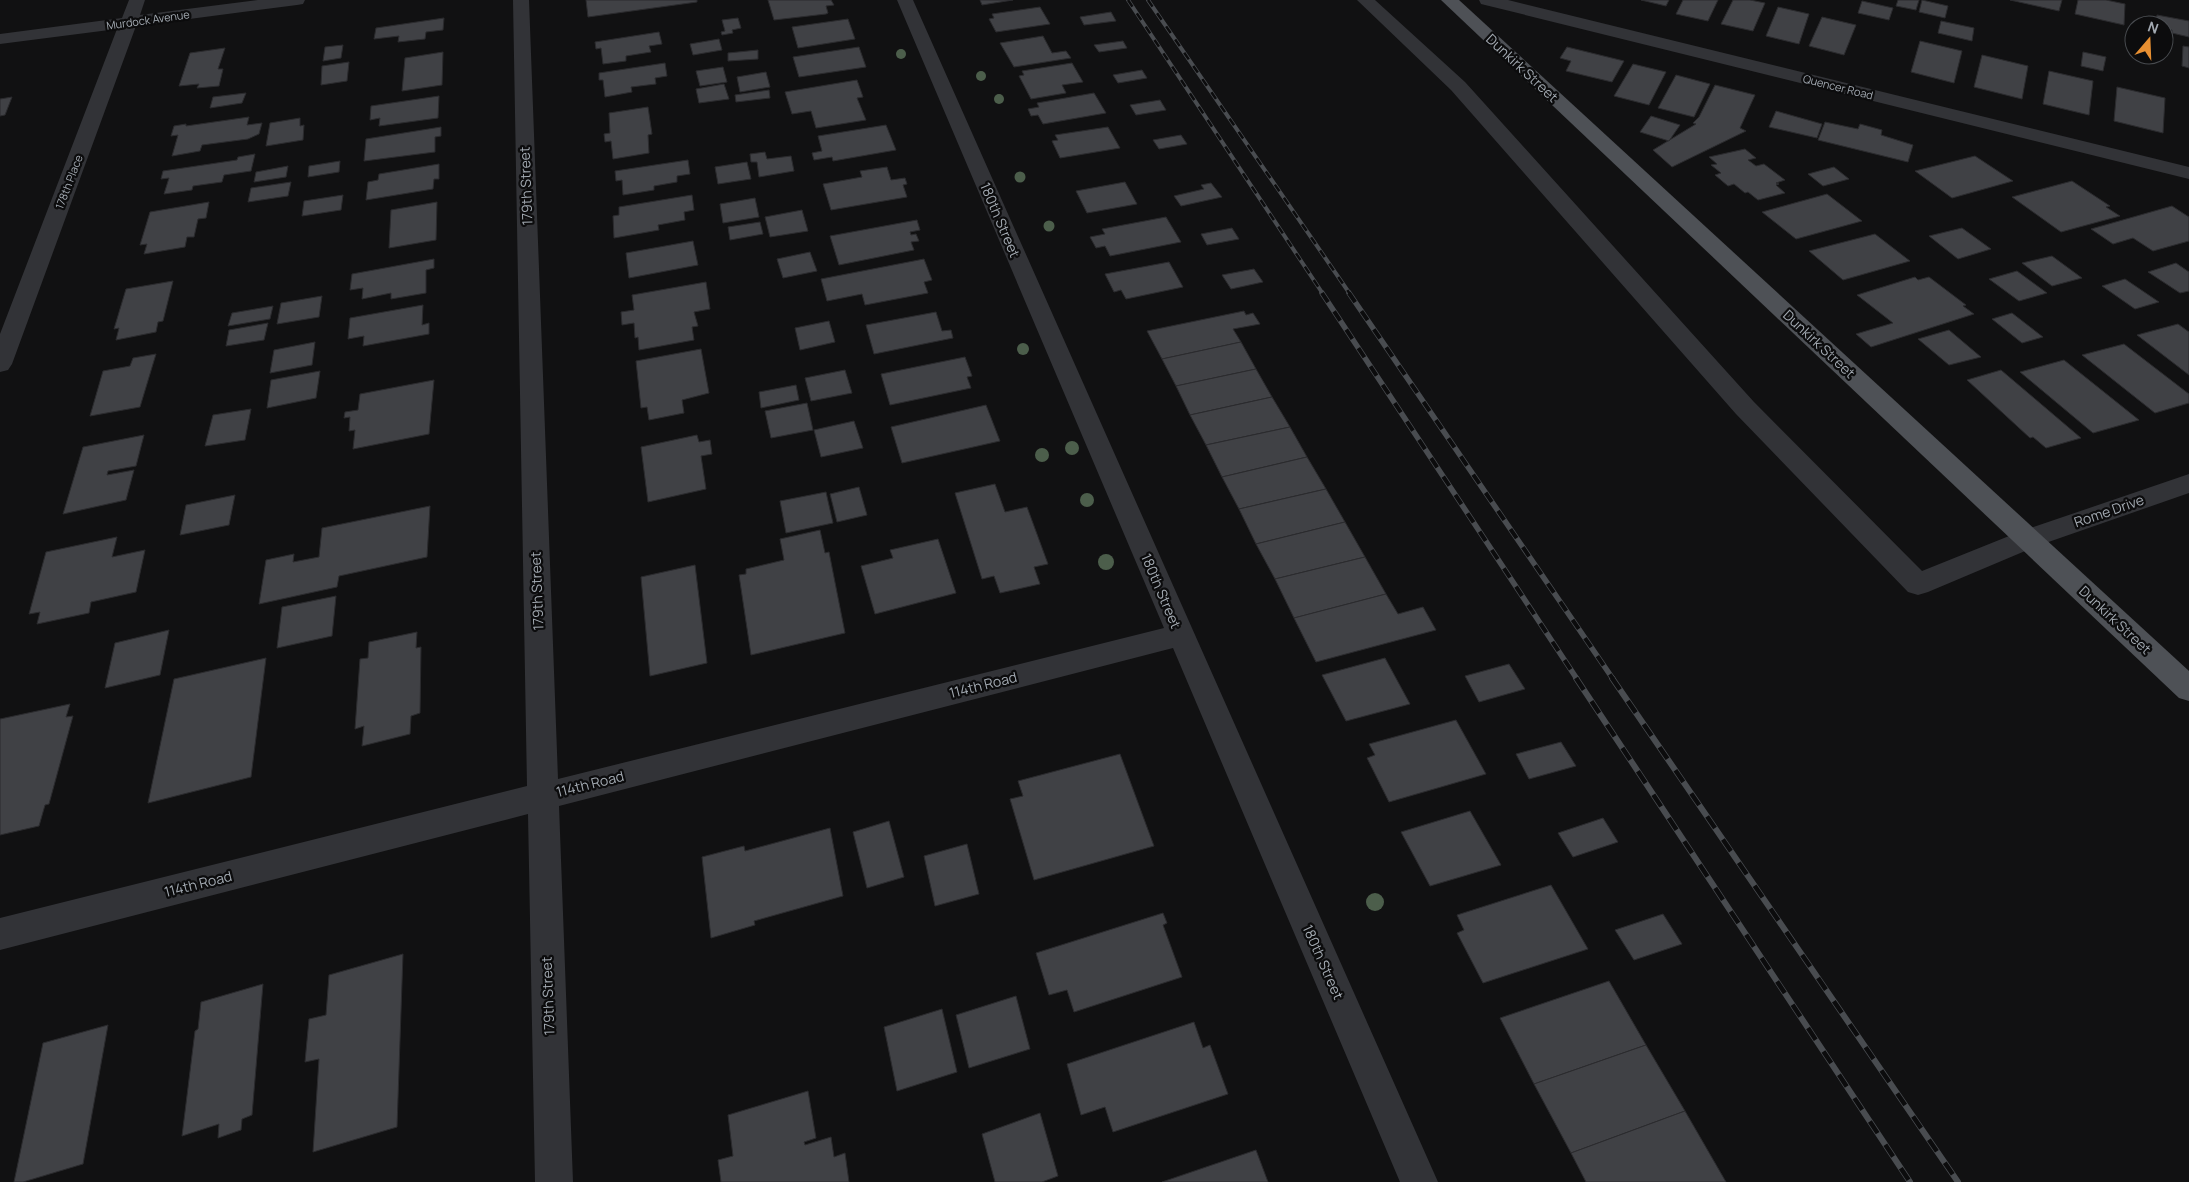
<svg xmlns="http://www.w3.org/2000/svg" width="2189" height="1182" font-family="Manrope,sans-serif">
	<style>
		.building { fill: #404145; stroke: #2b2b2e }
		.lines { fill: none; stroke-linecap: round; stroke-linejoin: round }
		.minor { fill: #323337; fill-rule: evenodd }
		.major { fill: #4e5156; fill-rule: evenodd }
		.rail-far2-casing { stroke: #494c50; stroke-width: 4 }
		.rail-far1-casing { stroke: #494c50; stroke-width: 5.5 }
		.rail-casing { stroke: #494c50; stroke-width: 6 }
		.rail-far2 { stroke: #0c0c0d; stroke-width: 2.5; stroke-dasharray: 8; stroke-linecap: butt }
		.rail-far1 { stroke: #0c0c0d; stroke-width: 4; stroke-dasharray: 11; stroke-linecap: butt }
		.rail { stroke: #0c0c0d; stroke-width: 4.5; stroke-dasharray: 14; stroke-linecap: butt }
		.tree { fill: #4c5e4b }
		.labels { text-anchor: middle; stroke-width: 4.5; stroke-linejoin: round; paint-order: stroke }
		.far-street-label { font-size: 11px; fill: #a3aab2; stroke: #0c0c0d }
		.street-label { font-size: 14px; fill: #a3aab2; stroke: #0c0c0d }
	</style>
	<rect width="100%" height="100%" fill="#111112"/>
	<g class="building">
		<polygon points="586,0 697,0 697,2 588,17"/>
		<polygon points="768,0 831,0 834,5 826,6 828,13 826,14 774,20"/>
		<polygon points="980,0 1013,0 982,5"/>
		<polygon points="1641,0 1669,0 1666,6"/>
		<polygon points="1683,0 1718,0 1708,21 1676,14"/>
		<polygon points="1733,0 1750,0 1765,3 1753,31 1721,24"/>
		<polygon points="1898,0 1919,0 1916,10 1896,6"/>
		<polygon points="1922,0 1948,6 1945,18 1919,12"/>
		<polygon points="2010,0 2062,0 2059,11"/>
		<polygon points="2078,0 2106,0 2125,4 2124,25 2075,14"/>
		<polygon points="1862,1 1893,8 1889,20 1858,13"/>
		<polygon points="1040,7 1050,24 996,32 989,19 994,18 992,14"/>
		<polygon points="1778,7 1809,14 1799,44 1766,36"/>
		<polygon points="1111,12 1116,21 1084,25 1080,17"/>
		<polygon points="2157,15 2189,21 2189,37 2172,33 2172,30 2164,28 2164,25 2156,25"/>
		<polygon points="1822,17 1856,25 1844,55 1809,46"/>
		<polygon points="444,18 443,30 426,32 425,39 398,42 399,36 374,39 376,28"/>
		<polygon points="738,18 741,28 732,30 733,33 722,35 721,32 725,31 722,20"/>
		<polygon points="848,19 855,39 798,48 792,27"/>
		<polygon points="1941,21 1974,28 1972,41 1938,33"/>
		<polygon points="659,32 662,44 649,46 651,52 626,56 626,61 603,64 601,48 596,49 595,42"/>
		<polygon points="1043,36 1052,53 1066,51 1071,58 1014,67 1000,43"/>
		<polygon points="719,39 722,50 693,55 690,44"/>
		<polygon points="1123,41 1127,48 1099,52 1094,45"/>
		<polygon points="1920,41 1962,51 1954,83 1911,72"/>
		<polygon points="343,45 341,58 323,61 325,47"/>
		<polygon points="2183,46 2189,47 2189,68 2182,66"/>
		<polygon points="859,47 866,67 799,77 793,57"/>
		<polygon points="1567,47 1624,61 1612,82 1566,71 1571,61 1560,58"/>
		<polygon points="225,48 218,69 223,69 219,86 197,88 199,84 179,86 190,53"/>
		<polygon points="758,50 758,59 728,61 728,53"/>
		<polygon points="443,52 442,85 402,91 405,58"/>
		<polygon points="2083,52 2106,57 2103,71 2081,66"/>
		<polygon points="1982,55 2028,66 2022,99 1974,87"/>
		<polygon points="349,62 347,81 321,85 322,66"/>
		<polygon points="665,63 667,76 655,78 656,84 631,87 632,92 605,97 603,80 599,80 599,73"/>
		<polygon points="1072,63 1083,82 1062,85 1066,93 1031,99 1019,76 1024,75 1022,71"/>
		<polygon points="1633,64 1666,72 1649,105 1614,96"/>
		<polygon points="723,67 727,82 700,86 696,71"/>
		<polygon points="1142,70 1147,78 1118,83 1113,75"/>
		<polygon points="2049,71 2093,81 2089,115 2043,104"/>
		<polygon points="766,72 770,87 740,92 737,77"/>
		<polygon points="1676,75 1710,84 1694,117 1658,108"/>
		<polygon points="857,80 863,97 857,98 866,120 816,128 811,111 792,114 785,92"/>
		<polygon points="724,84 729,99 699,103 696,89"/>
		<polygon points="1715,85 1755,95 1740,128 1746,131 1672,167 1653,150 1696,124 1693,123 1699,117"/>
		<polygon points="2117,87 2165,98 2163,133 2114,121"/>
		<polygon points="769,90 770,98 736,102 735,95"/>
		<polygon points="246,93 242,103 210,108 213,97"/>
		<polygon points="1094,93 1106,113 1043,124 1038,115 1031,116 1028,109 1039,107 1037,103"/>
		<polygon points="439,96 438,118 379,126 380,118 370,120 371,106"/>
		<polygon points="12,97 5,115 0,116 0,99"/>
		<polygon points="1160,100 1166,110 1136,115 1130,105"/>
		<polygon points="648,107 652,134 648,135 649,153 613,159 611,141 605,142 604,134 610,133 609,113"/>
		<polygon points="1776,111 1822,124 1817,138 1769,127"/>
		<polygon points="1651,116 1680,125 1669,141 1640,132"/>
		<polygon points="249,117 247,125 262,123 259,134 248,139 202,145 200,151 172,156 178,135 171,136 174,126 186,124 186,126"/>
		<polygon points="300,118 300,126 304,125 303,140 266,146 270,123"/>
		<polygon points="1825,122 1858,129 1860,124 1882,130 1881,135 1913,145 1908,162 1818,140"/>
		<polygon points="886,125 896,150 833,161 832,157 814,160 812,153 822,151 818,136"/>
		<polygon points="441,127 441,136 435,137 435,152 364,161 366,139"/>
		<polygon points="1108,127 1120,148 1060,158 1052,141 1058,140 1055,135"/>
		<polygon points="1181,135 1187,144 1159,149 1153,140"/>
		<polygon points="1745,149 1756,158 1748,160 1756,166 1764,164 1785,180 1776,183 1779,184 1776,185 1785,193 1758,200 1748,192 1745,193 1734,184 1728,186 1715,175 1721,173 1711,165 1717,164 1709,157"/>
		<polygon points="765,152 767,159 791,156 794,171 759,177 757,162 751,162 750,154"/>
		<polygon points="255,154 251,171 224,175 222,182 193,186 192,190 164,194 169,178 161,179 163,171 237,160 238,157"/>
		<polygon points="1975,156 2013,181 1952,198 1915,171"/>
		<polygon points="688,160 690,174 677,176 677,182 654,186 654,190 623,195 622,180 616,181 615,171"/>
		<polygon points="340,161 339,172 308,177 309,166"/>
		<polygon points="747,162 751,179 718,184 715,167"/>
		<polygon points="439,164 439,179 434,179 433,189 366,200 368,182 378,180 379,174"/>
		<polygon points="288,166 286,177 254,182 256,172"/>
		<polygon points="887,167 891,180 905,178 907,184 903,185 907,197 831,210 823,184 862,177 860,171"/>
		<polygon points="1834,167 1849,179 1823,186 1808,174"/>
		<polygon points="2072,181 2110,206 2106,207 2120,216 2061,232 2012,197"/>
		<polygon points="291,182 288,196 248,202 251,188"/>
		<polygon points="1125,182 1137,204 1087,213 1076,191"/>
		<polygon points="1211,183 1222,197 1181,206 1174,196 1204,189 1201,185"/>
		<polygon points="1827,194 1862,221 1796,239 1762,212"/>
		<polygon points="343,195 341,210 302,216 304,201"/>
		<polygon points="692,195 694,210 684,212 685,220 658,225 659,230 614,238 613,216 619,215 619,207"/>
		<polygon points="755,198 759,217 723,223 720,204"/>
		<polygon points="209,202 206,218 198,219 194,237 187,237 185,247 144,254 147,244 140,245 150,212"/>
		<polygon points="437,202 436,240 389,248 391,210"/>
		<polygon points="2172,206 2189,217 2189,241 2153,251 2133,238 2113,244 2091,229"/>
		<polygon points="802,210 808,231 770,237 765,217"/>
		<polygon points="1166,217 1181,242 1110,256 1105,246 1096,248 1090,237 1105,234 1102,229"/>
		<polygon points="917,220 920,230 910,232 911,235 916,234 919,241 911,242 914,250 839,265 830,236"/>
		<polygon points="760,222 763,234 730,240 728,227"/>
		<polygon points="1232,228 1239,239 1207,245 1201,234"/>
		<polygon points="1962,228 1991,249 1958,259 1929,236"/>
		<polygon points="1875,234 1910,261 1843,280 1809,251"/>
		<polygon points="693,241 698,265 629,278 626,253"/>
		<polygon points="810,252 817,271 783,278 777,259"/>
		<polygon points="2052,256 2082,278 2052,286 2022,263"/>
		<polygon points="434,259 434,268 426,270 426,293 391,299 391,293 362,299 363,288 350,290 352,274"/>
		<polygon points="924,259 932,280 924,282 928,293 865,305 862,294 827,301 821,279"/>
		<polygon points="1169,262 1183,287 1126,299 1121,290 1114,292 1105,274"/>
		<polygon points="2176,263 2189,272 2189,291 2180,293 2148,272"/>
		<polygon points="1254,269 1263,282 1231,289 1222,275"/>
		<polygon points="2017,271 2047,293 2019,301 1989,279"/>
		<polygon points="1915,277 1918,280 1929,277 1966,305 1963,306 1974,314 1871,347 1856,334 1893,323 1857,295"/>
		<polygon points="2125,279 2159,302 2135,309 2102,286"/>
		<polygon points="173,281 163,321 158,322 156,332 116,340 119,328 114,329 126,289"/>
		<polygon points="706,282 710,309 694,312 698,326 692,327 694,340 639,350 638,337 635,338 634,323 622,325 621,312 634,310 632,295"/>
		<polygon points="322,296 319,317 277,324 281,303"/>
		<polygon points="423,305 422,325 429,323 429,334 363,346 364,336 348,339 350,318"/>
		<polygon points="273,306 270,319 228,326 232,313"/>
		<polygon points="1244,311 1246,315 1253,313 1260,324 1233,329 1241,342 1162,359 1147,331"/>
		<polygon points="936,312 942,331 951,330 953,338 874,354 866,325"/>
		<polygon points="2012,313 2043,337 2022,343 1992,319"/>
		<polygon points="829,321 835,342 800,350 795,328"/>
		<polygon points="268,323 264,340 226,346 229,330"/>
		<polygon points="2178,324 2189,332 2189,375 2137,335"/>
		<polygon points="1949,330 1981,357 1949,365 1918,339"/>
		<polygon points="315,342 312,365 270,373 274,350"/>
		<polygon points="1241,342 1256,369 1176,386 1162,359"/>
		<polygon points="2124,344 2189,394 2189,403 2155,413 2082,355"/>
		<polygon points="701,349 709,393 682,400 684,413 649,420 647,407 641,408 636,361"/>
		<polygon points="156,354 140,407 90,416 103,371 130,366 133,358"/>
		<polygon points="965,357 972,376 967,377 971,388 890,405 881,374"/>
		<polygon points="2064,360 2139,420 2093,433 2020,372"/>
		<polygon points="1256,369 1272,397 1190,415 1176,386"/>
		<polygon points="845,370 852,393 811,401 805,378"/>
		<polygon points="2001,370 2081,438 2046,448 2033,437 2030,438 1967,380"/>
		<polygon points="320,371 316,398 267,408 271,380"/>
		<polygon points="434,380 429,434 353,449 355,430 349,431 350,417 344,418 345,412 358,410 360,394"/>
		<polygon points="796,385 799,400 761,408 759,392"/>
		<polygon points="1272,397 1290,427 1206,445 1190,415"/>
		<polygon points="807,403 813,430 771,438 765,411"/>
		<polygon points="986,405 1000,441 902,463 891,427"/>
		<polygon points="251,409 245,440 205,446 213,415"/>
		<polygon points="854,421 863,448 821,457 814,430"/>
		<polygon points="1290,427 1307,457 1222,477 1206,445"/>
		<polygon points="144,435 136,466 108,471 107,475 134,470 126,500 63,514 83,447"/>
		<polygon points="697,435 699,442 710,440 712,454 701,456 706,489 648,502 641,447"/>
		<polygon points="1307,457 1326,489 1239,509 1222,477"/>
		<polygon points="995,484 1005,512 1027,507 1048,564 1034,567 1040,584 1000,593 994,576 982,579 955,493"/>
		<polygon points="859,487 867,515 837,522 830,494"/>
		<polygon points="1326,489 1345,522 1256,544 1239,509"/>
		<polygon points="826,492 833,523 786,533 780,501"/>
		<polygon points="235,495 229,525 180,535 186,505"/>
		<polygon points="430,506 427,557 339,576 337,587 259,604 266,560 294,554 293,562 319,557 322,528"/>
		<polygon points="1345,522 1365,557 1275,579 1256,544"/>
		<polygon points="820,530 825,553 829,552 845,633 751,655 739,575 746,574 746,569 784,560 780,539"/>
		<polygon points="117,537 112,557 145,550 136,592 91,602 89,613 37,624 40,612 29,614 46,552"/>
		<polygon points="938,539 956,593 875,614 861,566 893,558 890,550"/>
		<polygon points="1365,557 1386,594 1294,618 1275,579"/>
		<polygon points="695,565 707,663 650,676 641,577"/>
		<polygon points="1386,594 1398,614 1423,607 1436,630 1316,662 1294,618"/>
		<polygon points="336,596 332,636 277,648 282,607"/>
		<polygon points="169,630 160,675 105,688 115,643"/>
		<polygon points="417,632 416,648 421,647 420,713 411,716 410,734 362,746 364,726 355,729 360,659 368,658 369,642"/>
		<polygon points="266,658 251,777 148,803 174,679"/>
		<polygon points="1385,658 1410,704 1346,721 1322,675"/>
		<polygon points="1509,664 1525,689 1479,702 1465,676"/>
		<polygon points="70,704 66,717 73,716 49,804 45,805 39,826 0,835 0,719"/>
		<polygon points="1456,720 1486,774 1389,802 1367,758 1375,755 1369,744"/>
		<polygon points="1561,742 1576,766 1529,779 1516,754"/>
		<polygon points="1120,754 1154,846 1034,880 1010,799 1023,796 1018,781"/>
		<polygon points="1470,811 1501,865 1430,886 1401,832"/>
		<polygon points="1603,818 1618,842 1573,857 1558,833"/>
		<polygon points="889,821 904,877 867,888 853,832"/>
		<polygon points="830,828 843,896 754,921 755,925 711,938 702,857 744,846 745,851"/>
		<polygon points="967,844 979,894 935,906 924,856"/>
		<polygon points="1551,885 1588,949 1483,983 1457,933 1464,930 1457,915"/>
		<polygon points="1163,913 1167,923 1163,925 1182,977 1074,1012 1067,990 1049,995 1036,953"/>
		<polygon points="1663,914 1682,944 1634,960 1615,930"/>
		<polygon points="403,954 397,1127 313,1152 319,1059 305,1062 309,1019 326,1015 329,975"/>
		<polygon points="1609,981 1646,1045 1534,1084 1500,1018"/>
		<polygon points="263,984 252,1115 242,1119 241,1130 218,1138 219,1124 182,1136 195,1031 198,1029 201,1002"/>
		<polygon points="1016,996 1030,1049 969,1068 956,1015"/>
		<polygon points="942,1009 957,1072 897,1091 884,1027"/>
		<polygon points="1194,1022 1203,1048 1210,1045 1228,1094 1113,1132 1105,1107 1081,1115 1067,1064"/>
		<polygon points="108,1025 83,1164 23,1182 14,1182 43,1043"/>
		<polygon points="1646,1045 1685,1111 1571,1153 1534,1084"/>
		<polygon points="808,1091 816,1138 804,1142 805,1145 831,1137 834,1157 845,1153 849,1182 721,1182 718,1160 733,1156 728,1115"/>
		<polygon points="1685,1111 1726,1182 1586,1182 1571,1153"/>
		<polygon points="1040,1113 1058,1176 1042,1182 995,1182 982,1134"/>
		<polygon points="1256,1150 1268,1182 1162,1182"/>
	</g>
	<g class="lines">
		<g class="minor">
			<polygon points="129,0 145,0 140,15 258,0 305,0 303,4 297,5 136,26 12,364 8,370 0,372 0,334 117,29 0,44 0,34 122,18"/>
			<polygon points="513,0 529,0 558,779 1164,628 897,0 913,0 1438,1182 1400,1182 1173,648 559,806 573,1182 535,1182 528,814 0,950 0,918 527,786"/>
			<polygon points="1357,0 1375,0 1465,82 1754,402 1922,571 2019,532 2189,474 2189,493 2037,546 1928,592 1918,595 1908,592 1736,414 1451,90"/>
			<polygon points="1479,0 1508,0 2189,167 2189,179 1481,4"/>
		</g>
		<polygon class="major" points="1441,0 1459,0 2189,671 2189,701 2179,698"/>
		<defs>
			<g id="rail-far2">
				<polyline points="1128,0 1323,294"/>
				<polyline points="1148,0 1350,294"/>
			</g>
			<g id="rail-far1">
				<polyline points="1322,293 1577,679"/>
				<polyline points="1349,293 1613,679"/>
			</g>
			<g id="rail">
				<polyline points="1576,678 1910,1182"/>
				<polyline points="1612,678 1958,1182"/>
			</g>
		</defs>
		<use href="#rail-far2" class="rail-far2-casing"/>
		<use href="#rail-far1" class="rail-far1-casing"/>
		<use href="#rail" class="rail-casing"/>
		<use href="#rail-far2" class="rail-far2"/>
		<use href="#rail-far1" class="rail-far1"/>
		<use href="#rail" class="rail"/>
	</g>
	<g class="tree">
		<circle cx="901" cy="54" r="5"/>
		<circle cx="981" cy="76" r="5"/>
		<circle cx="999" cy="99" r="5"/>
		<circle cx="1020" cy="177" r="5.5"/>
		<circle cx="1049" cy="226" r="5.5"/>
		<circle cx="1023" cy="349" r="6"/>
		<circle cx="1072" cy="448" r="7"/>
		<circle cx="1042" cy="455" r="7"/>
		<circle cx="1087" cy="500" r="7"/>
		<circle cx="1106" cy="562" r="8"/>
		<circle cx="1375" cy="902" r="9"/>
	</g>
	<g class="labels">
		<g class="far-street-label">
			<text transform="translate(148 20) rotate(-8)" y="4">Murdock Avenue</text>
			<text transform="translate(1838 87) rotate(14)" y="4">Quencer Road</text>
			<text transform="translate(69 182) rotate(-69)" y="4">178th Place</text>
		</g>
		<g class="street-label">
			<text transform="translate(1522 68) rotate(43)" y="5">Dunkirk Street</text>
			<text transform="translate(526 186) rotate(-92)" y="5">179th Street</text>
			<text transform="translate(1000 220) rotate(67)" y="5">180th Street</text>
			<text transform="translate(1819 344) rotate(43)" y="5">Dunkirk Street</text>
			<text transform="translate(2109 511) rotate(-19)" y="5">Rome Drive</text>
			<text transform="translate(537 591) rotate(-92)" y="5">179th Street</text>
			<text transform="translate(1161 591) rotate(67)" y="5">180th Street</text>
			<text transform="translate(2115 620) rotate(43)" y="5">Dunkirk Street</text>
			<text transform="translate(983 685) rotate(-14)" y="5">114th Road</text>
			<text transform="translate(590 784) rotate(-14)" y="5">114th Road</text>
			<text transform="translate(198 884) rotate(-14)" y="5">114th Road</text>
			<text transform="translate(1323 962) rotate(66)" y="5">180th Street</text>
			<text transform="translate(548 996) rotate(-92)" y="5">179th Street</text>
		</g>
	</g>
	<g transform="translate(2149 40) rotate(19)"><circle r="24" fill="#0c0c0d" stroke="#484b4f"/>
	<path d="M0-4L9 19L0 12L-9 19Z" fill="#e89032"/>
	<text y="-8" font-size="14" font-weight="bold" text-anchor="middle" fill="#a3aab2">N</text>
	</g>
</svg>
